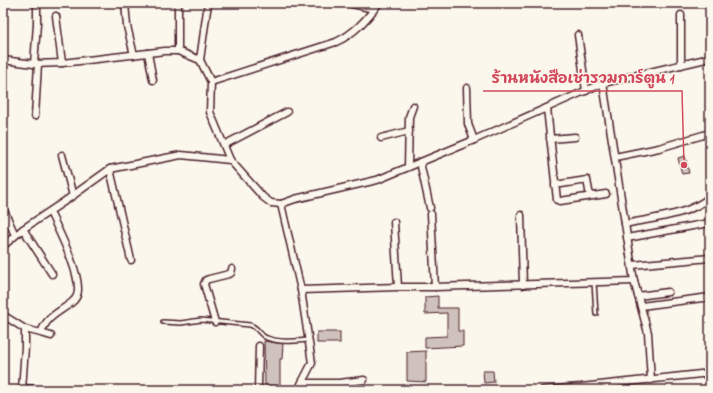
<svg xmlns="http://www.w3.org/2000/svg" width="713" height="393" font-family="'Indie Flower','Playpen Sans Thai',sans-serif">
	<style>
		.building { fill: #cfc2bc; stroke: #4a1f2b }
		.lines { fill: none; stroke-linecap: round; stroke-linejoin: round }
		.service-casing { stroke: #4a1f2b; stroke-width: 6 }
		.minor-casing { stroke: #4a1f2b; stroke-width: 9 }
		.service { stroke: #fbf7ec; stroke-width: 3 }
		.minor { stroke: #fbf7ec; stroke-width: 6 }
		.leader { fill: none; stroke: #d1495b; stroke-width: 1.5 }
		.callout-dot { fill: #d1495b; stroke: #fbf7ec; stroke-width: 1.5 }
		.callout-label { font-size: 15px; text-anchor: middle; font-weight: bold; fill: #d1495b; stroke: #fbf7ec; stroke-width: 3; stroke-linejoin: round; paint-order: stroke }
	</style>
	<rect width="100%" height="100%" fill="#fbf7ec"/>
	<filter id="ink" filterUnits="userSpaceOnUse"><feTurbulence type="fractalNoise" baseFrequency=".025" numOctaves="2"/><feDisplacementMap in="SourceGraphic" scale="8" xChannelSelector="R" yChannelSelector="G"/><feConvolveMatrix kernelMatrix="1 2 1 2 8 2 1 2 1" color-interpolation-filters="sRGB"/></filter>
	<g filter="url(#ink)">
		<g class="building">
			<polygon points="685,156 689,173 682,174 678,158"/>
			<polygon points="438,296 438,308 458,308 458,331 463,331 463,346 425,348 425,337 447,336 447,313 425,314 425,297"/>
			<rect x="317" y="332" width="23" height="11"/>
			<polygon points="264,341 283,344 282,359 280,359 280,386 265,385"/>
			<polygon points="426,351 426,382 407,381 407,352"/>
			<polygon points="483,371 493,371 494,382 484,383"/>
		</g>
		<g class="lines">
			<defs>
				<g id="service">
					<polyline points="594,282 596,314"/>
					<path d="M 163,322 L 181,323 L 201,320 L 250,325 C 258,327 260,336 267,338 C 280,343 296,341 309,340"/>
				</g>
				<g id="minor">
					<polyline points="125,3 127,26 134,55"/>
					<polyline points="178,3 178,51"/>
					<polyline points="348,3 374,9"/>
					<polyline points="709,3 710,25"/>
					<polyline points="681,15 681,65"/>
					<polyline points="56,16 62,63"/>
					<polyline points="578,35 586,91"/>
					<polyline points="148,53 153,80"/>
					<polyline points="3,60 34,64 62,63 165,51 178,51 200,60 211,82 210,112 230,160 263,197 271,203 281,204"/>
					<polyline points="200,60 208,3"/>
					<polyline points="34,64 37,24 37,3"/>
					<path d="M 211,82 L 336,42 C 354,34 367,19 379,3"/>
					<polyline points="467,88 468,124 474,140"/>
					<polyline points="547,108 557,200 560,201 606,194"/>
					<polyline points="35,116 38,64"/>
					<polyline points="381,138 409,131"/>
					<polyline points="550,139 575,137"/>
					<polyline points="224,145 287,112"/>
					<polyline points="62,155 73,196"/>
					<polyline points="615,157 659,148 710,133"/>
					<polyline points="420,162 430,208"/>
					<polyline points="408,167 409,117 413,106"/>
					<polyline points="110,169 131,260"/>
					<polyline points="555,185 587,180 590,196"/>
					<polyline points="3,208 15,235"/>
					<polyline points="431,214 435,287"/>
					<polyline points="521,215 523,285"/>
					<polyline points="394,222 398,287"/>
					<path d="M 625,224 C 652,218 688,216 710,197"/>
					<polyline points="23,229 52,274"/>
					<polyline points="627,238 709,223"/>
					<polyline points="3,246 23,229 68,199 110,169 181,155 230,160"/>
					<polyline points="632,265 710,258"/>
					<polyline points="634,281 648,333 651,380"/>
					<polyline points="301,290 398,287 435,287 634,281 603,83"/>
					<polyline points="638,296 668,292"/>
					<polyline points="641,306 710,297"/>
					<polyline points="3,315 25,329 25,347 22,390"/>
					<polyline points="215,322 204,284 206,280 209,279 229,274 231,273 232,269"/>
					<path d="M 25,329 L 41,333 C 47,316 58,313 71,303 C 75,300 78,296 78,290 C 79,270 59,232 50,212"/>
					<polyline points="41,333 51,336"/>
					<polyline points="302,383 339,383 364,380"/>
					<polyline points="23,388 47,390"/>
					<polyline points="258,390 259,346"/>
					<polyline points="298,390 312,363 301,290 281,204 295,199 377,180 474,140 603,83 710,58"/>
					<polyline points="543,390 581,387 710,373"/>
				</g>
			</defs>
			<use href="#service" class="service-casing"/>
			<use href="#minor" class="minor-casing"/>
			<use href="#service" class="service"/>
			<use href="#minor" class="minor"/>
		</g>
	</g>
	<path class="leader" d="M684 165L682 91H483"/>
	<circle class="callout-dot" cx="684" cy="165" r="4"/>
	<g class="callout-label">
		<text x="583" y="83">ร้านหนังสือเช่ารวมการ์ตูน 1</text>
	</g>
	<rect width="713" height="393" fill="none" stroke="#fbf7ec" stroke-width="16"/>
	<rect x="8" y="8" width="697" height="377" fill="none" stroke="#4a1f2b" stroke-width="1.5" filter="url(#ink)"/>
</svg>
